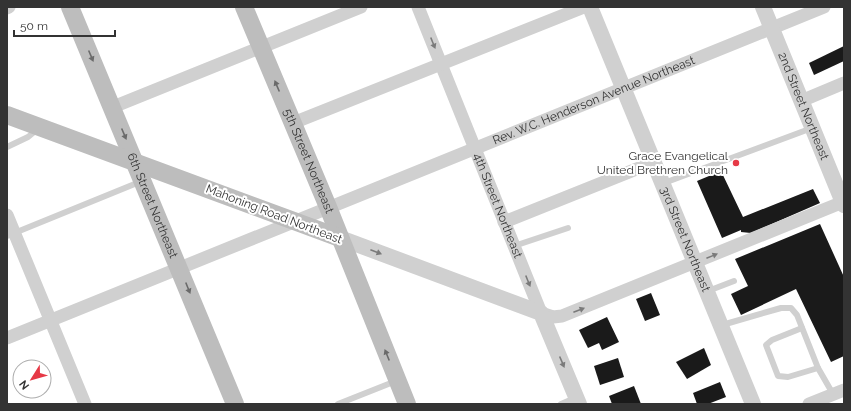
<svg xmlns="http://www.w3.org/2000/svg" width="851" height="411" font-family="Raleway,sans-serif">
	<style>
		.building { fill: #1a1a1a }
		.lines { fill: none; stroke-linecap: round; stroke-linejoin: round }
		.service { stroke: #d0d0d0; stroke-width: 6 }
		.minor { stroke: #d0d0d0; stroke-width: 13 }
		.tertiary { stroke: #d0d0d0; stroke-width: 16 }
		.secondary { stroke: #bdbdbd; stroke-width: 18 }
		.oneway { fill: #7a7a7a }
		.oneway2 { fill: #6a6a6a }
		.poi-dot { fill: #e63946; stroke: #fff; stroke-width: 1.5 }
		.labels { text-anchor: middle; stroke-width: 4; stroke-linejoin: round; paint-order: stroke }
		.street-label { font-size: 12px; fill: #333; stroke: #fff }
		.poi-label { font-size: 12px; fill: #333; stroke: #fff; text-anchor: end }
	</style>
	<rect width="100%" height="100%" fill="#fff"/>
	<g class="building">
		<polygon points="844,46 844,61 814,75 809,63"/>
		<polygon points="721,171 743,217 813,189 820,203 751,233 741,232 741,230 722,238 697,181"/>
		<polygon points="820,224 844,277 844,356 831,362 796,289 741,315 731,294 748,286 735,259"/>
		<polygon points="651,293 660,315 645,321 636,299"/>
		<polygon points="607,317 619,342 602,350 599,343 588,348 579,330"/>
		<polygon points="704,348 711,365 687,379 676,362"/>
		<polygon points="618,358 624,377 600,385 594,366"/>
		<polygon points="720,382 726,397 708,404 697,404 693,393"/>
		<polygon points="634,386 641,404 612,404 609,396"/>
	</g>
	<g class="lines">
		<g class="service">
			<polyline points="7,147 28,137 39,128"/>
			<polyline points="664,183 812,128"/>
			<polyline points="7,236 142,181"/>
			<polyline points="514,246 568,228"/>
			<polyline points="708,291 734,281"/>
			<polyline points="722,325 781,308 791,308 797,315 818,368 833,394"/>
			<polyline points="802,328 772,340 766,345 778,376 788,377 818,368"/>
			<polyline points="338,404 396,381"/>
			<polyline points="561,404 575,398"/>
		</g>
		<g class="minor">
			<path id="s1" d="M 418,7 L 541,313 L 553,317 L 562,316 L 843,202"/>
			<polyline points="7,8 9,7"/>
			<polyline points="801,101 844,83"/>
			<polyline points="113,107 361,7"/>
			<polyline points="293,123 584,7"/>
			<polyline points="7,215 85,404"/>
			<polyline points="504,222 654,162"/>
			<path id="s2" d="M 7,338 L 824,7"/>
			<polyline points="809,404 844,390"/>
		</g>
		<g class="tertiary">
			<path id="s3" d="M 590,7 L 753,404"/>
			<path id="s4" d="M 763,7 L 844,205"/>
			<polyline points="340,238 541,313 579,404"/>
		</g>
		<g class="secondary">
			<path id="s5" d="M 70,7 L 235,404"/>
			<path id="s6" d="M 244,7 L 328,207 L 407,404"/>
			<polyline points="7,115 340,238"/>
		</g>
	</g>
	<defs><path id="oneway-solid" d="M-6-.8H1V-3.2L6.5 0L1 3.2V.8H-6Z"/></defs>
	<g class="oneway">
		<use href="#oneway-solid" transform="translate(433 43) rotate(68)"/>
		<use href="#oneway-solid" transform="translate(376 252) rotate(21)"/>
		<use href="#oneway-solid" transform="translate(712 256) rotate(-22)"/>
		<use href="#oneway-solid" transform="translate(528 281) rotate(68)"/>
		<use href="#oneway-solid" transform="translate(579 310) rotate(-21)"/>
		<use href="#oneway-solid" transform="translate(562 362) rotate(67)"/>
	</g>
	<g class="oneway2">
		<use href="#oneway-solid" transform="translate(91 56) rotate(67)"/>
		<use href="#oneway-solid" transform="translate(277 86) rotate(-113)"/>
		<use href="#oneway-solid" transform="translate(124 134) rotate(67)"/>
		<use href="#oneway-solid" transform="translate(188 288) rotate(68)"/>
		<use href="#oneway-solid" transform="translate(387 355) rotate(-112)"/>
	</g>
	<circle class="poi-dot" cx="736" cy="163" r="4"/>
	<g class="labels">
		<g class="street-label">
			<text dy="4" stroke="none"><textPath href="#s2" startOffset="633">Rev. W.C. Henderson Avenue Northeast</textPath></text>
			<text dy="4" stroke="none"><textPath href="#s4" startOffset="107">2nd Street Northeast</textPath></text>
			<text dy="4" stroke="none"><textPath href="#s6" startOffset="167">5th Street Northeast</textPath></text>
			<text dy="4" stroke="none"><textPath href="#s5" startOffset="215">6th Street Northeast</textPath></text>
			<text dy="4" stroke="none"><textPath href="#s1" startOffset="214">4th Street Northeast</textPath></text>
			<text transform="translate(274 214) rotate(21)" y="4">Mahoning Road Northeast</text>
			<text dy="4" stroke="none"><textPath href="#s3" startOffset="251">3rd Street Northeast</textPath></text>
		</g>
		<g class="poi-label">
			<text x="728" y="160">Grace Evangelical<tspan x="728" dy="14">United Brethren Church</tspan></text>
		</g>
	</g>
	<rect width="851" height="411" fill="none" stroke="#333333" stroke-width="16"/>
	<g transform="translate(32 379) rotate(233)"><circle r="19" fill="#ffffff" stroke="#adadad"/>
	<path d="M0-3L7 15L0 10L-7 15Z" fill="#e63946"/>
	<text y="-6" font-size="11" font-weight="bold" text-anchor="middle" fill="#333333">N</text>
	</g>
	<path d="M14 30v6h101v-6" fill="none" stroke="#333333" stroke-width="2"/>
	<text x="20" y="30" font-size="12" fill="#333333" stroke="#ffffff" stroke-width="3" paint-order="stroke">50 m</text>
</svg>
